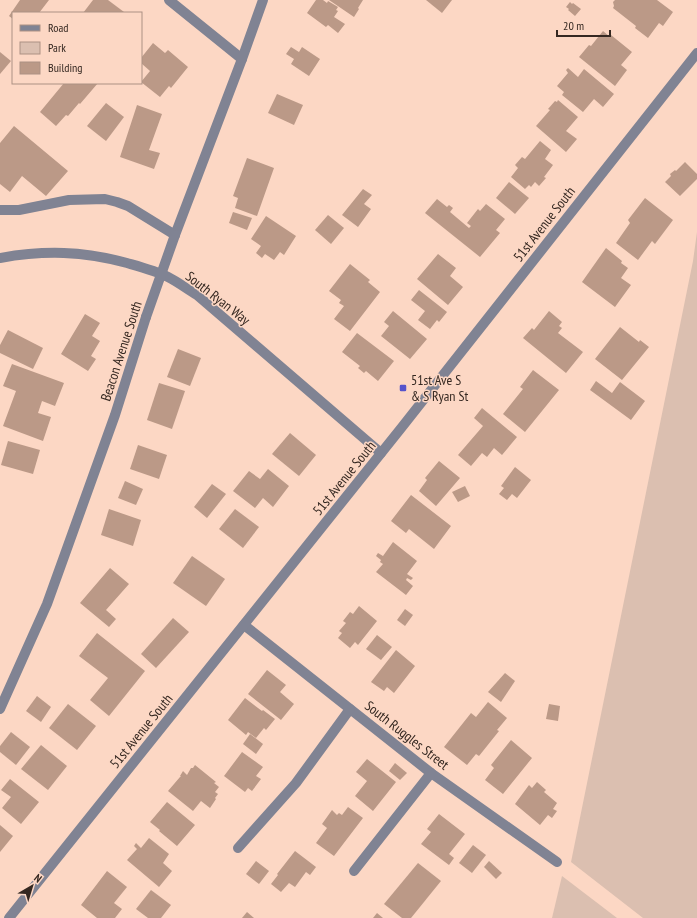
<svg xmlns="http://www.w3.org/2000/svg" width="697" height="918" font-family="'PT Sans Narrow',sans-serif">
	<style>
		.green { fill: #dbbfb0 }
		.building { fill: #bb9987 }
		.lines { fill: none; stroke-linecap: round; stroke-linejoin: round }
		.minor { stroke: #808393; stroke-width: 10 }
		.minor-bridge { stroke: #808393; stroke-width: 10 }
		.poi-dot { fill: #5553cb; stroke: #fcd7c4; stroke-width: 1.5 }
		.labels { text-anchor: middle; stroke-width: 3; stroke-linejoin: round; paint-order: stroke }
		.street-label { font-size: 14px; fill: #352821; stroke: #fcd7c4 }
		.poi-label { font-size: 14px; fill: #352821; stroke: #fcd7c4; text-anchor: start }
	</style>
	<rect width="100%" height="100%" fill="#fcd7c4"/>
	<g class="green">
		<polygon points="697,232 697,918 643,918 571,862 693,261"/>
		<polygon points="562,876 617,918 552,918"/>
	</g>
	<g class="building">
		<polygon points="20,0 49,0 39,13 13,13 13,19 9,16"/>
		<polygon points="93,0 108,0 124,12 123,13 83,13"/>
		<polygon points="316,0 323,0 327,3 328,1 338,7 336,10 338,11 334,17 345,24 338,33 328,25 326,27 307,13"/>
		<polygon points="329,0 363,0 358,8 359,9 354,17"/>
		<polygon points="426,0 452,0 442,13"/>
		<polygon points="615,0 657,0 673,12 663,26 659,23 648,38 635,28 636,26 613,8 614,6 613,2"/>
		<polygon points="570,2 572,4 573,3 581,9 575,16 568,10 569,9 566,7"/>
		<polygon points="603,31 610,37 611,35 632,52 621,65 627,70 615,86 579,57 589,45 591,46"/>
		<polygon points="153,43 165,53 168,50 188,67 171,88 169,86 160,97 141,82 150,71 141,63 141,58"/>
		<polygon points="291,47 299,52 302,47 320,59 309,76 291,64 294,59 286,54"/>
		<polygon points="0,52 11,61 0,74"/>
		<polygon points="568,68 578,77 584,69 614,94 603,107 594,99 583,112 562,95 564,92 557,86 568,73 566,70"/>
		<polygon points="64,83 98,83 80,104 79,103 68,116 66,115 56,126 40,112"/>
		<polygon points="277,94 303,105 294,125 268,113"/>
		<polygon points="558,100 578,117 566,131 577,139 566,152 536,126 550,110 548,109 555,101 557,102"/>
		<polygon points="106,103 124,117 106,141 87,126"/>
		<polygon points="137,105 162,114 149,150 160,153 154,169 120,157"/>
		<polygon points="14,126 68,171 46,196 22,176 10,192 0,184 0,143"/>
		<polygon points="540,141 551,150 545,159 553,165 544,177 546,178 539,186 535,182 531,187 529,185 525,189 511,177 518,168 515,165 522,157 525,159"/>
		<polygon points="247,158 274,168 257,216 235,208 238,198 233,196"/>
		<polygon points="685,162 697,174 697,179 680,196 665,182 671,176 670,174 675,170 676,171"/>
		<polygon points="509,182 529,198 515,214 496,198"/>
		<polygon points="363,189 372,195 364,204 371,209 358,227 342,215"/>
		<polygon points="645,198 673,220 655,244 652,241 638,260 616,243 630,223 628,220"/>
		<polygon points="437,199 447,207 449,205 453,208 450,212 469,228 471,226 467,223 478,209 480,211 486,204 505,219 496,230 500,233 480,257 425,213"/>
		<polygon points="233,212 252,218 247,230 229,223"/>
		<polygon points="328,215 344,228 331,244 315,230"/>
		<polygon points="266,216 296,236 284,255 280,252 274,260 265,254 262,258 256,253 261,246 251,239"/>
		<polygon points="606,248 622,261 621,263 628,268 621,278 631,285 615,307 582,282"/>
		<polygon points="438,254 456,268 450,276 463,287 448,305 417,279"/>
		<polygon points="350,264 370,280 368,282 380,292 350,331 334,319 344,306 339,303 341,300 329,291"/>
		<polygon points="419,290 447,312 439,322 437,320 430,329 418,320 425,311 411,300"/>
		<polygon points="393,311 427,339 410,359 381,336 389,326 384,322"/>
		<polygon points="549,311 562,322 559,326 562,328 558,333 583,352 566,373 523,338 532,328 534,330"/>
		<polygon points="85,314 100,323 92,336 100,341 91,356 96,359 88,371 61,354"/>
		<polygon points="620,327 639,342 640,340 649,347 622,380 595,359"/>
		<polygon points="8,330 43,348 33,369 0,353 0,345"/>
		<polygon points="357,333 394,361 378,381 366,371 364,373 358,368 360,366 342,352"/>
		<polygon points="178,349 201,358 190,386 167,377"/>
		<polygon points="12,364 64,383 55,406 42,401 38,413 51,417 43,441 3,426 16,391 3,386"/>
		<polygon points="533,370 559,390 525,432 503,414 523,389 520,387"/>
		<polygon points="596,381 612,393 620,382 645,401 631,420 590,390"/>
		<polygon points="159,383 185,391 172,429 147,420"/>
		<polygon points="482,408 517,437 502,455 494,448 487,457 482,453 471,466 458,455 483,426 474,418"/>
		<polygon points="290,433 316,455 299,476 272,454"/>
		<polygon points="8,441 40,450 33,474 1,465"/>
		<polygon points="138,445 167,455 159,479 130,469"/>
		<polygon points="439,461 460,478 436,506 419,491 427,480 425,478"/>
		<polygon points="515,467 531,480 517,498 512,494 507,500 499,494 504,488 501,486"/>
		<polygon points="268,469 289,486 273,507 263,498 255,508 233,491 249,471 260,479"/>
		<polygon points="125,481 143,489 136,505 118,498"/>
		<polygon points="212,484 226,494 207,518 194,507"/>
		<polygon points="465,486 470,496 458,502 452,492"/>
		<polygon points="411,495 451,526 434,549 409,529 406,533 391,521"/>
		<polygon points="109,509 141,520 133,546 101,535"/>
		<polygon points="235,509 259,527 243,548 219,529"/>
		<polygon points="393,542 417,561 407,574 413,578 411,580 407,578 406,580 413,586 406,595 376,572 383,564 380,562 381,560 376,556 378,553 383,556"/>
		<polygon points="192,556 225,579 206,606 173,583"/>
		<polygon points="110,568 129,584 106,610 116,619 109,627 80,603"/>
		<polygon points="359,606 377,621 358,645 355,642 350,648 338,638 342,633 339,631 346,623 343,621 350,612 353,614"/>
		<polygon points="405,609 413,615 405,626 397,620"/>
		<polygon points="173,618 189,632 156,668 141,654"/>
		<polygon points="97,633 145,671 109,716 90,700 108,678 79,656"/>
		<polygon points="377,635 392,647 381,660 366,649"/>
		<polygon points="396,650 415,666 394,693 387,687 384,691 371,682"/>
		<polygon points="267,670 286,685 280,692 294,704 281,720 248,694"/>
		<polygon points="505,673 515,681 501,702 488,692"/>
		<polygon points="37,696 51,707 41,722 26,711"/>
		<polygon points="245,698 262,711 263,710 275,719 266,730 264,728 256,738 248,732 246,735 228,720"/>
		<polygon points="488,702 507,718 497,730 499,731 479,756 476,754 467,765 444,747 471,713 476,717"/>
		<polygon points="68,704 96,726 77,750 49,728"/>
		<polygon points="549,704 560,706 558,721 546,719"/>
		<polygon points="11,732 30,747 16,765 0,752 0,746"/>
		<polygon points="250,734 263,744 256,754 243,744"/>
		<polygon points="511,740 532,758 503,794 485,780 494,768 491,765"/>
		<polygon points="41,745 67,766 48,790 21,769"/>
		<polygon points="242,752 263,767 256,776 261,779 252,791 248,788 245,792 224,776"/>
		<polygon points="367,759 396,782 373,811 355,796 367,781 356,772"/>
		<polygon points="395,763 407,773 400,780 389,771"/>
		<polygon points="195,765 216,782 214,783 219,787 215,792 218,794 215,798 216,799 210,808 201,801 193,811 168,791 180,777 181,777 180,776 183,771 187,775 191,768 193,768"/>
		<polygon points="10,779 39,802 21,824 2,808 11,797 1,790"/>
		<polygon points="537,782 546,790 544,792 557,803 553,809 557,811 552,818 548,815 540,825 515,804 529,785 532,788"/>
		<polygon points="167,802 195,825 177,846 159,831 160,830 150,822"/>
		<polygon points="348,807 363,818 334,856 316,843 327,828 322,824 332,810 337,815 339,813 342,815"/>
		<polygon points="439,814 465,834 449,854 454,858 449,865 421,844 431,832 427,829"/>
		<polygon points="0,825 13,836 0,852"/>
		<polygon points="149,838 169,854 163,863 172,871 159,887 127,860 137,849 134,846 136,843 141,848"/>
		<polygon points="473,845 486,855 472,873 459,863"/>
		<polygon points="295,851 316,867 310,875 306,872 295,887 289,883 281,892 271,884 278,875 277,874"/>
		<polygon points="256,861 269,871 259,884 246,874"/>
		<polygon points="489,861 502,873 496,879 484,867"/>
		<polygon points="418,863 441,881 411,918 402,918 384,904"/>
		<polygon points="107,871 127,887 114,903 122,909 115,918 97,918 81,905"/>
		<polygon points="151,890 171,905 161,918 148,918 136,909"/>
		<polygon points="247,912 254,918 242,918"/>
		<polygon points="377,913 383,918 373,918"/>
	</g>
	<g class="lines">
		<g class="minor">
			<polyline points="169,0 242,59"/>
			<polyline points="0,210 19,210 69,200 105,199 117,202 128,206 175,235 242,59 263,0"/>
			<path d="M 0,258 C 45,250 83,251 127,263 C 141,267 156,271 168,277 C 178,282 187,289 197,295 L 381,453"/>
			<polyline points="244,625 431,773 557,862"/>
			<polyline points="0,709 47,604 115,415 146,317"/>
			<polyline points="238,848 296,783 350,709"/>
			<polyline points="354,871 431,773"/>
			<polyline points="9,918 402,427 697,53"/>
		</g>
		<polyline class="minor-bridge" points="146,317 175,235"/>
	</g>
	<rect class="poi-dot" x="399" y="384" width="8" height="8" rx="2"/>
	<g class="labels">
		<g class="street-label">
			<text transform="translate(544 224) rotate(-52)" y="5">51st Avenue South</text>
			<text transform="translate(218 298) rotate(38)" y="5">South Ryan Way</text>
			<text transform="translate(121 351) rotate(-72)" y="5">Beacon Avenue South</text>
			<text transform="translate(344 478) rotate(-51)" y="5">51st Avenue South</text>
			<text transform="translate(141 731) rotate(-51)" y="5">51st Avenue South</text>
			<text transform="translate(407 735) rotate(38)" y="5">South Ruggles Street</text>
		</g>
		<g class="poi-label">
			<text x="411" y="385">51st Ave S<tspan x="411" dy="16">&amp; S Ryan St</tspan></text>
		</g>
	</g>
	<rect x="12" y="12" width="130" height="72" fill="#fcd7c4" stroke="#ac9183"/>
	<rect x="20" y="25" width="20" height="6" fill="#808393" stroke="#ac9183"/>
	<text x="48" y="32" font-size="12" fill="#352821">Road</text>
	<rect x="20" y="42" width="20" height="12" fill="#dbbfb0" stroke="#ac9183"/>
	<text x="48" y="52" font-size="12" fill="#352821">Park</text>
	<rect x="20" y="62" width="20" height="12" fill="#bb9987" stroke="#ac9183"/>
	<text x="48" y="72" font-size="12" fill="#352821">Building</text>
	<g transform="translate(32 886) rotate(38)" stroke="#fcd7c4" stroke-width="3" paint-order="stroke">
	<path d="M0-3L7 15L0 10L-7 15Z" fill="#352821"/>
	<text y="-6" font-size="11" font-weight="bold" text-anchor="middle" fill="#352821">N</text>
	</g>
	<path d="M557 30v6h53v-6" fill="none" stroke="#352821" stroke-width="2"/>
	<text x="563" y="30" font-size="12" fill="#352821" stroke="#fcd7c4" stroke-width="3" paint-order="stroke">20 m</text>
</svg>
